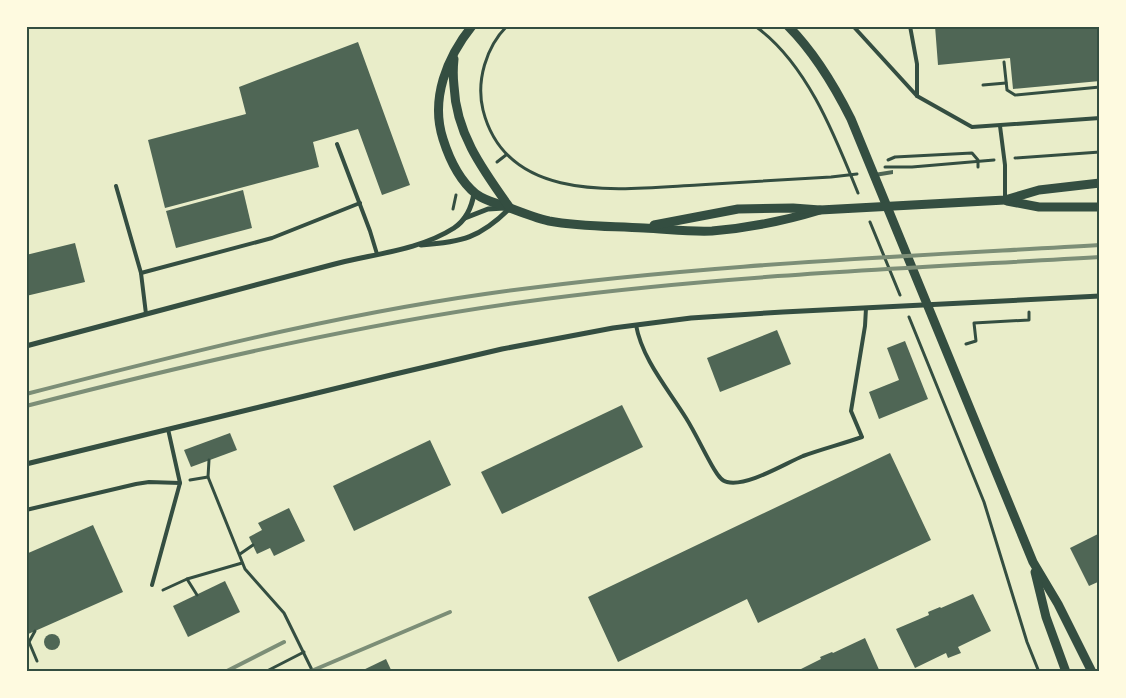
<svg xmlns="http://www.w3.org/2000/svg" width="1126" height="698" font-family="Lato,sans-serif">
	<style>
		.building { fill: #4f6655 }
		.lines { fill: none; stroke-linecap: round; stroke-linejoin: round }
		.path { stroke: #344e41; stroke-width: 3 }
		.service { stroke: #344e41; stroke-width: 4 }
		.minor { stroke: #344e41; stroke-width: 5 }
		.tertiary { stroke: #344e41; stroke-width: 9 }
		.rail { stroke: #7c8e77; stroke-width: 4 }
		.neatline { fill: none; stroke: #344e41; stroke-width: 2 }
	</style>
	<rect width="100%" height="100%" fill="#e9edc9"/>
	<g class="building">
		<polygon points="935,26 1100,26 1100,81 1013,89 1010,58 938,65"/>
		<polygon points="358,42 410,185 382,195 358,129 313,142 319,167 165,208 148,140 246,114 239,87"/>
		<polygon points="893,170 893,174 875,177 874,173"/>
		<polygon points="243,190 252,228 176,248 166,211"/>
		<polygon points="75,243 85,282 26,296 26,255"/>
		<polygon points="777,330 791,364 720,392 707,358"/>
		<polygon points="905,341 928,399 879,419 869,392 899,380 887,348"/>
		<polygon points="622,405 643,447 502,514 481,472"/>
		<polygon points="230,433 237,450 191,467 184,450"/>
		<polygon points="430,440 451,485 354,531 333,486"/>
		<polygon points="890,453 931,540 758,623 747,599 618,662 588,597"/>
		<polygon points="289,508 305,541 274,556 270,548 257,554 249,537 262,530 258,523"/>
		<polygon points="93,525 123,592 26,635 26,554"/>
		<polygon points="1100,533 1100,581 1089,586 1070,548"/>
		<polygon points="225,581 240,612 188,637 173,606"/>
		<polygon points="973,594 991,631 958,647 961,653 948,658 946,653 915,668 896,629 929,615 928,612 940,607 941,608"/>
		<circle cx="52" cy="642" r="8"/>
		<polygon points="865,638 880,672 795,672 821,659 820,657 832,652 833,653"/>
		<polygon points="386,659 392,672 359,672"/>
	</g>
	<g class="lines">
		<g class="path">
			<path d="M 507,26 C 486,47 476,81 483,110 C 507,206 623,189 698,185 C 742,182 786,180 831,177 L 857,174"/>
			<path d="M 755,26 C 807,63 835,136 858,193"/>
			<polyline points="1004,62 1007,90 1015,95 1100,87"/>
			<polyline points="983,85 1006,83"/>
			<polyline points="1015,158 1100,152"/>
			<polyline points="888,160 895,157 972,153 978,160 978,167"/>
			<polyline points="497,162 506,155"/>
			<polyline points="885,167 912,167 994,160"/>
			<polyline points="453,209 456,195"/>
			<polyline points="870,222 900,295"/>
			<polyline points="909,317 984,502 1027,642 1039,672"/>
			<polyline points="966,344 976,341 974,323 1029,320 1029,312"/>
			<polyline points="208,477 209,460"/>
			<polyline points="190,480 208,477 245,569 284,613 313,672"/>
			<polyline points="240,554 253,545"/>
			<polyline points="187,579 197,595"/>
			<polyline points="163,590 187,579 242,563"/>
			<polyline points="29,642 35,631"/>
			<polyline points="26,643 29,642 37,661"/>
			<polyline points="265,672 304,652"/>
		</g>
		<g class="service">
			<polyline points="853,26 917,96 972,127 1100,118"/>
			<polyline points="910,26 917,64 917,96"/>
			<polyline points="1000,126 1005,165 1005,200"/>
			<polyline points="337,144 370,231 377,254"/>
			<polyline points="116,186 141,273 146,314"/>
			<polyline points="141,273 272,238 360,203"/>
			<path d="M 636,325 C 642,359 668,389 686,418 C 696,434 704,452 714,469 C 717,474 721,481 727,482 C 747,487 784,464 803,456 C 822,449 842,444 862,437 L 851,411 L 865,326 L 866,308"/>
			<polyline points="26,510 136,484 149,482 180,483"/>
			<polyline points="152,585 180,483 168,429"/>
		</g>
		<g class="minor">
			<polyline points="465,218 488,209 504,208"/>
			<path d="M 421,245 C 462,242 480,238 510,208"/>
			<path d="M 26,346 C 128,319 229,292 331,265 C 371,254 418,251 454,228 C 466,220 472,206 474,193"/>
			<polyline points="26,464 391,375 502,349 613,328 691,318 783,312 1100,296"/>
		</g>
		<g class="tertiary">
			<path d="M 472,26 C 447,57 430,99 443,139 C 449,158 460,181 476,194 C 487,202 497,203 510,208 C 523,213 536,218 549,221 C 581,227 612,226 644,228 C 667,229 689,232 712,231 C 749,228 784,221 820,210"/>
			<path d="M 788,26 C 815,53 834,85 851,119 L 1033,562 L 1058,604 L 1092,672"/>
			<path d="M 454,59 C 453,68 453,77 454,86 C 456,134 483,170 510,208"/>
			<polyline points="1007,201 1039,207 1100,207"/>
			<polyline points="654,225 738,209 793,208 820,210 1005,200 1039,190 1100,183"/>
			<polyline points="1035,572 1046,617 1066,672"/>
		</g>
		<g class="rail">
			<path d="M 26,394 C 178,355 330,316 485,294 C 689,265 894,257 1100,245"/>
			<path d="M 26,406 C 197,362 369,322 545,299 C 728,275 915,268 1100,257"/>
			<polyline points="225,672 284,642"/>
			<polyline points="309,672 450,612"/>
		</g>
	</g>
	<rect width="1126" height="698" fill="none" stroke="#fefae0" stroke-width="55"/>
	<rect x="28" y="28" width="1070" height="642" class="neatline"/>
</svg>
